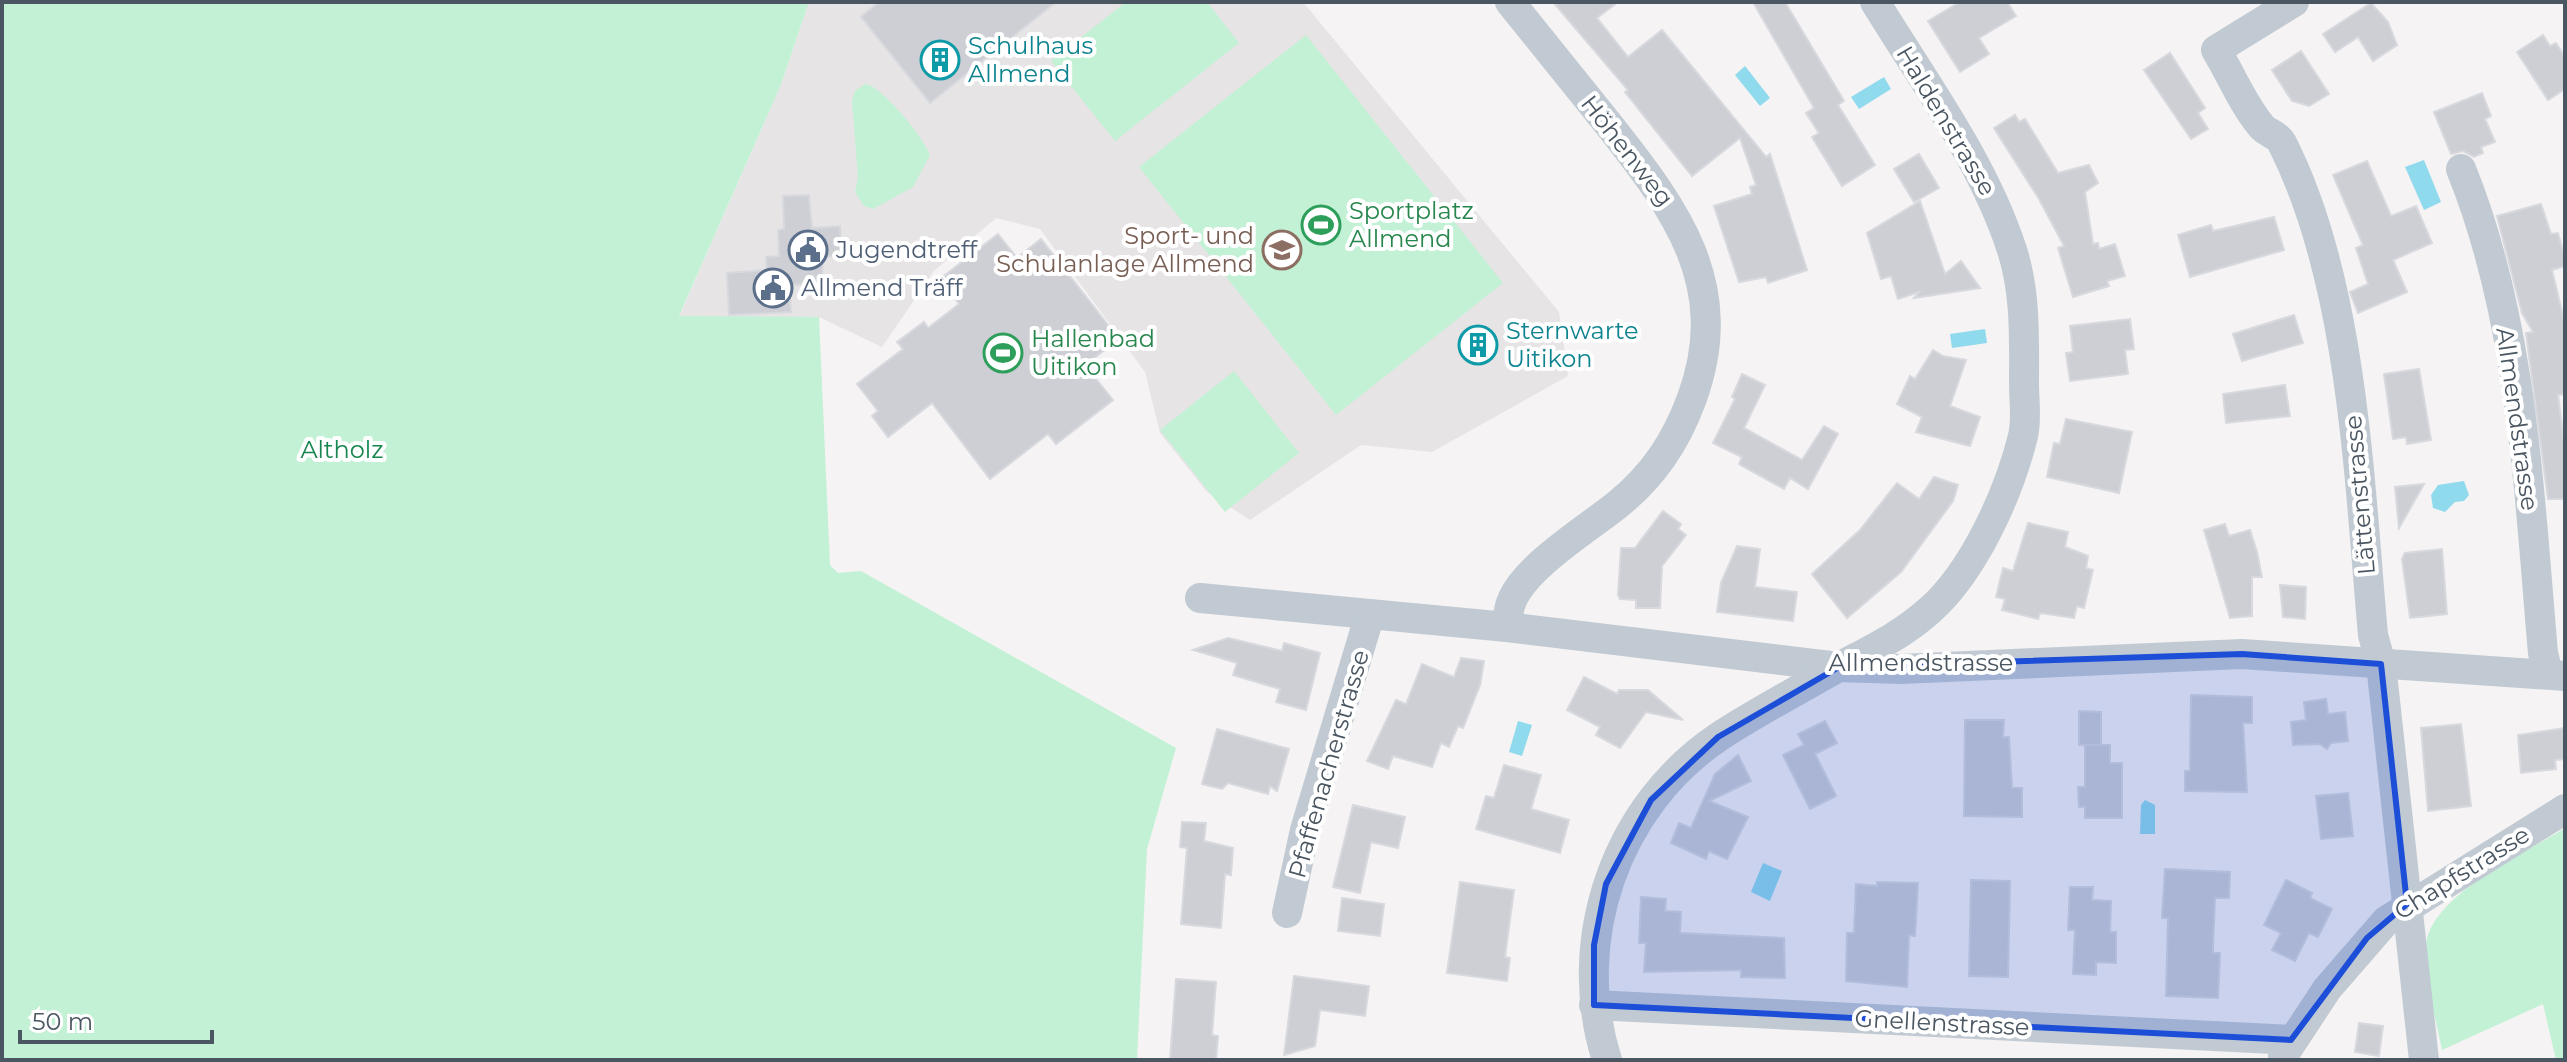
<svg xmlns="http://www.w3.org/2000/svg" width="2567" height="1062" font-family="Montserrat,sans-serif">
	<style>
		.education { fill: #e6e4e5 }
		.green { fill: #c3f1d5 }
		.water { fill: #90daee }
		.building { fill: #cdcfd5; stroke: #d7d9de; stroke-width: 2 }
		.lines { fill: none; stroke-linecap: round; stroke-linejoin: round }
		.street { stroke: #c1cad2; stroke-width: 30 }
		.marked { fill: #1d4ed8; fill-opacity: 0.2; stroke: #1d4ed8; stroke-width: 6; stroke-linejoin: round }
		.labels { text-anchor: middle; stroke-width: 8; stroke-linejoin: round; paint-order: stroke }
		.culture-label { font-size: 24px; fill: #0d838f; stroke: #fff; text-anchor: start }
		.street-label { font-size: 24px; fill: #4a5661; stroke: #fff }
		.leisure-label { font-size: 24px; fill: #27864d; stroke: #fff; text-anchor: start }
		.education-label { font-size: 24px; fill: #785e54; stroke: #fff; text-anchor: end }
		.service-label { font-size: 24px; fill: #4e5e75; stroke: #fff; text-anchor: start }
		.park-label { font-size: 24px; fill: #17864f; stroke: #fff }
	</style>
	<rect width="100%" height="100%" fill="#f5f3f3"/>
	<polygon class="education" points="809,2 1303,2 1559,312 1568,376 1432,452 1361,445 1250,520 1207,492 1160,433 1145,372 1040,229 996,218 934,271 882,347 819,317 679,317 780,87"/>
	<g class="green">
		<polygon points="2,2 809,2 780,87 679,316 819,317 830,565 838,573 861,571 1176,748 1147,849 1137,1060 2,1060"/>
		<polygon points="1126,2 1207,2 1239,43 1115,141 1051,61"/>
		<polygon points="1306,35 1503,283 1336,415 1139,167"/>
		<path d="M 865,84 C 881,85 925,139 930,155 L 913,187 L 873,209 L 864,206 L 855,192 L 858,177 L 852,101 L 855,91 Z"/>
		<polygon points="1234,371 1299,453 1225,512 1160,430"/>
		<path d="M 2565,828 L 2565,1060 L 2556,1060 L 2543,1004 L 2442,1050 C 2436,1018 2423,978 2426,945 C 2431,895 2526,853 2565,828 Z"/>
	</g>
	<g class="water">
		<polygon points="1745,66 1770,98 1760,106 1735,75"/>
		<polygon points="1884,77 1891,89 1859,109 1851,97"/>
		<polygon points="2424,160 2441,202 2424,210 2405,167"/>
		<polygon points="1985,329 1987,343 1952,348 1950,334"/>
		<polygon points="2464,481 2469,495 2464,501 2455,502 2445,512 2433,508 2431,495 2438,485"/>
		<polygon points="1518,721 1532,725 1522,756 1509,752"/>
		<polygon points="2145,800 2155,805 2155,834 2140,834 2141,805"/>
		<polygon points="1763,863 1782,871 1770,901 1751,892"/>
	</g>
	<g class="building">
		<polygon points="879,2 1056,2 930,103 861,17"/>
		<polygon points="1553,2 1618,2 1597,18 1628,57 1662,30 1766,157 1770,154 1807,270 1768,283 1766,277 1739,282 1714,206 1752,194 1750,187 1756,185 1740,138 1692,176 1625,92 1628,90"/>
		<polygon points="1753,2 1785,2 1844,101 1838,105 1875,165 1842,186 1812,137 1819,133 1806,113 1814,108"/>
		<polygon points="1960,2 2007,2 2016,16 1979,38 1989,54 1960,72 1928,21"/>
		<polygon points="2371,3 2388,22 2397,45 2373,61 2358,37 2335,52 2323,34"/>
		<polygon points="2543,35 2550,46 2556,43 2565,57 2565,89 2548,100 2517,52"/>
		<polygon points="2301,51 2329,94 2309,106 2292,101 2272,70"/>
		<polygon points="2170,53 2205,108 2198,113 2208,129 2191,139 2144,70"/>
		<polygon points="2482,93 2491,116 2485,119 2495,142 2481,147 2483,153 2474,157 2463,151 2451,154 2434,112"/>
		<polygon points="2015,115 2019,122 2025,119 2058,173 2089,165 2098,183 2085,192 2093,244 2098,243 2099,249 2115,244 2125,276 2107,281 2109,286 2073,297 2058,248 2064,246 2039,199 1994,128"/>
		<polygon points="1919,154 1939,188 1914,202 1894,169"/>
		<polygon points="2367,161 2391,216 2416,206 2432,243 2393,260 2407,292 2358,313 2350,292 2368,284 2356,248 2363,245 2333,175"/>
		<polygon points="809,195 812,228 840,226 841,256 822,257 823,283 789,285 791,312 729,315 727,273 767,270 766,257 779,256 778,230 784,229 783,196"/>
		<polygon points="1920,201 1945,274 1961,261 1980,288 1914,298 1919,292 1898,299 1891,276 1881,279 1867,233"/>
		<polygon points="2541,204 2551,234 2558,233 2565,258 2565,266 2552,270 2565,324 2565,394 2558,395 2565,450 2565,499 2548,499 2526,333 2533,332 2522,313 2497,216"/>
		<polygon points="2274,217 2284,250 2190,277 2178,235 2211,225 2213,231"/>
		<polygon points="998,234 1017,258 1041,239 1119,339 1085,365 1113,400 1056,444 1048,434 990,479 932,403 888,437 872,416 878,411 857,384 903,349 897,342 924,322 928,328 959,304 940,279"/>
		<polygon points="2294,315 2303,343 2242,361 2233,334"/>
		<polygon points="2130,319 2134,349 2125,350 2128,374 2070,381 2066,353 2073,352 2070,326"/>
		<circle cx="1478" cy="346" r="10"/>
		<polygon points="1933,350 1943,356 1966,360 1950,406 1980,417 1970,446 1916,432 1922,417 1897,404 1910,376 1915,379"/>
		<polygon points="2419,369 2431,440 2407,444 2406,437 2393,439 2384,374"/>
		<polygon points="1742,374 1765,385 1744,428 1802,460 1824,426 1838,434 1808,489 1790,478 1784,489 1739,464 1742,457 1713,443 1735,399 1732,397"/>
		<polygon points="2285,385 2290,416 2226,423 2223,394"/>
		<polygon points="2066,419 2132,432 2119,493 2047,477 2054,443 2060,444"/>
		<polygon points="1934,477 1958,485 1953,501 1901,572 1847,618 1812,574 1860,530 1897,483 1919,499"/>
		<polygon points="2424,484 2399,528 2395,487"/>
		<polygon points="1663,511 1681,524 1678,529 1686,535 1662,566 1660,608 1636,608 1636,600 1620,599 1618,595 1621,548 1635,548"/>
		<polygon points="2028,523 2068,532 2065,547 2088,556 2086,568 2093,570 2084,608 2077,606 2074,618 2040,613 2038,619 2002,610 2005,599 1996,597 2003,568 2013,571"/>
		<polygon points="2225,524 2229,536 2250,530 2257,552 2262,577 2252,577 2252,616 2230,618 2204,530"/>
		<polygon points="1737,546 1760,549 1755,587 1797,592 1793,621 1717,612 1721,583"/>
		<polygon points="2442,549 2447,614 2410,618 2402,559 2405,553"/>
		<polygon points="2280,585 2306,587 2305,619 2283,617"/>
		<polygon points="1228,638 1282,651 1284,643 1320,653 1306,710 1276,702 1280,689 1233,675 1237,663 1193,650"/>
		<polygon points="1461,658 1484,661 1480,685 1463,728 1458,726 1449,747 1441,743 1432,767 1393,756 1388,769 1367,761 1396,700 1406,704 1422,664 1454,677"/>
		<polygon points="1584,677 1617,694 1619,690 1648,690 1683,720 1646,712 1620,748 1596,735 1600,727 1567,710"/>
		<polygon points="2191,695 2252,697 2252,723 2243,723 2247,792 2185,791 2185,771 2190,771"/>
		<polygon points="2326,699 2328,714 2345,712 2348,741 2331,743 2327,749 2320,744 2293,745 2291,722 2306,720 2304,702"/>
		<polygon points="2079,711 2101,712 2101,745 2079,745"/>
		<polygon points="1965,720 2004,720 2003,737 2009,737 2012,788 2022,788 2022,817 1964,816"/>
		<polygon points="1825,721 1837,743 1815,754 1836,796 1810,809 1783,755 1804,745 1798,734"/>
		<polygon points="2461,724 2471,806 2428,811 2421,728"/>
		<polygon points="2565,728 2565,759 2555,760 2556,769 2521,773 2518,735"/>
		<polygon points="1217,729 1289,749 1277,791 1270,786 1268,794 1228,783 1222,789 1202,784"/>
		<polygon points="2085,745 2110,745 2110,763 2122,763 2122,818 2085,818 2085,807 2079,807 2078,787 2085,787"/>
		<polygon points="1738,755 1751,781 1709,801 1748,817 1727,859 1709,851 1706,859 1671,843 1679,823 1691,828 1715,774"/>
		<polygon points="1504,765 1541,775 1531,809 1569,820 1560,853 1476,829 1486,796 1494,798"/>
		<polygon points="2348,793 2353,836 2321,839 2316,796"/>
		<polygon points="1353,805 1405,817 1398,848 1371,842 1360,893 1333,887"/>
		<polygon points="1182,822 1206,823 1204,841 1233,848 1231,875 1225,874 1221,928 1181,924 1187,848 1180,847"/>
		<polygon points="2165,869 2230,872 2229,898 2215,898 2213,944 2213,953 2220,953 2218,998 2166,996 2168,918 2162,918"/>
		<polygon points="1971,880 2010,881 2008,977 1969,976"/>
		<polygon points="2286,880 2312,893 2310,898 2332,909 2318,937 2309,933 2295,961 2272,950 2281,933 2264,925"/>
		<polygon points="1460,882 1514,890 1505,957 1510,958 1507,981 1447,973"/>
		<polygon points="1877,882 1918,883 1915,936 1909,935 1907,987 1846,981 1847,933 1854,933 1856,884 1877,886"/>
		<polygon points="2070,887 2093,887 2092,900 2111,901 2110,932 2116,932 2116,963 2096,962 2096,975 2073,974 2075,930 2068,930"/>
		<polygon points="1641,897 1666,899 1665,911 1681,912 1680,933 1784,938 1785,978 1741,977 1741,970 1644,972 1646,943 1639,943"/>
		<polygon points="1342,898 1384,904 1380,936 1338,931"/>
		<polygon points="1294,976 1369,986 1365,1016 1320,1010 1315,1046 1284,1055"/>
		<polygon points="1176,979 1216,982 1212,1035 1218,1036 1216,1060 1170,1060"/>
		<polygon points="2359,1023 2383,1026 2379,1056 2355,1052"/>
	</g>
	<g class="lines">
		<g class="street">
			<path d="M 2294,2 L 2216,50 C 2231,74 2244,107 2263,128 C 2269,134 2277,134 2282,143 C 2353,283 2359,480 2373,635 L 2381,664 L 2424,1060"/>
			<path d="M 2461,169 C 2522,319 2529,493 2543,653 L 2548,674"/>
			<polyline points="1200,598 1507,627 1839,667 1900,669 2242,654 2565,676"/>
			<path d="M 1507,627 C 1508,619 1508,610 1511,603 C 1523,568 1587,529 1617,505 C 1653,476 1676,442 1692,398 C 1733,285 1676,210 1609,125 C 1576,84 1543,43 1510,2"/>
			<polyline points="1287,913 1305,830 1370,614"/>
			<polyline points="1594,1005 2291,1040"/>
			<polyline points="2283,1056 2327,989 2386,921 2565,809"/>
			<path d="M 1607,1060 C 1569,941 1615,806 1720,736 C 1757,712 1798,690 1837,668 C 1870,650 1901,636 1930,610 C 1974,571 2009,493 2023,436 C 2027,420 2024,401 2024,384 C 2024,340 2026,293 2012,250 C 1983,161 1924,82 1875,2"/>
		</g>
	</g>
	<path class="marked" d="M 2242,654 L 2381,664 L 2407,904 L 2367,938 L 2291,1040 L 1594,1005 L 1594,945 L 1606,884 L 1651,800 L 1718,737 L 1839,667 Z"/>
	<defs>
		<symbol id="building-ring" viewBox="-11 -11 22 22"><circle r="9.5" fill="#fff" stroke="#0f9aa8" stroke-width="1.5"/><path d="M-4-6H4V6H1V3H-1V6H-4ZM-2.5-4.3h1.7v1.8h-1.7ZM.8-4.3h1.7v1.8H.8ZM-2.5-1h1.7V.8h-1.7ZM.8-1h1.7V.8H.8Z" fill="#0f9aa8"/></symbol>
		<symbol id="stadium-ring" viewBox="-11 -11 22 22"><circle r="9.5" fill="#fff" stroke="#2e9e5b" stroke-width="1.5"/><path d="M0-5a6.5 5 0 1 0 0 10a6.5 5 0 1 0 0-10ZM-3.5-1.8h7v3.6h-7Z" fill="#2e9e5b"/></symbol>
		<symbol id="civic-ring" viewBox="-11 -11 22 22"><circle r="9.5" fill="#fff" stroke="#5c6f8a" stroke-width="1.5"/><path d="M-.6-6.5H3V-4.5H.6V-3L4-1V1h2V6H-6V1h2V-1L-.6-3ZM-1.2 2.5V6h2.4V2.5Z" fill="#5c6f8a"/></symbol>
		<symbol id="school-ring" viewBox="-11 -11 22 22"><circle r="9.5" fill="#fff" stroke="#8d6e63" stroke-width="1.5"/><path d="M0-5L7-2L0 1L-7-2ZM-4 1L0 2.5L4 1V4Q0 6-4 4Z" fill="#8d6e63"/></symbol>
	</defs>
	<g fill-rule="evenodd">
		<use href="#building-ring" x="918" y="38" width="44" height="44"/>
		<use href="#stadium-ring" x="1299" y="203" width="44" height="44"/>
		<use href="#civic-ring" x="786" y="228" width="44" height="44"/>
		<use href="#school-ring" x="1260" y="228" width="44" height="44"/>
		<use href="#civic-ring" x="751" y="266" width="44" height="44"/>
		<use href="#building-ring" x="1456" y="323" width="44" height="44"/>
		<use href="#stadium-ring" x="981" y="331" width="44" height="44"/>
	</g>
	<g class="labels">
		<g class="culture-label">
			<text x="968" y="54">Schulhaus<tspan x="968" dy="28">Allmend</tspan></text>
			<text x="1506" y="339">Sternwarte<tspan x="1506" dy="28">Uitikon</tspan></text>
		</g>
		<g class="street-label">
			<text transform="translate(1946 121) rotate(59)" y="8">Haldenstrasse</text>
			<text transform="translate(1627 151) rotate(52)" y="8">Höhenweg</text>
			<text transform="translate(2517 419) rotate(82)" y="8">Allmendstrasse</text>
			<text transform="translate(2360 495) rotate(-95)" y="8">Lättenstrasse</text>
			<text x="1921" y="671">Allmendstrasse</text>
			<text transform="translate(1329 764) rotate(-74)" y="8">Pfaffenacherstrasse</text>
			<text transform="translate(2462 873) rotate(-32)" y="8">Chapfstrasse</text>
			<text transform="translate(1942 1023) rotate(3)" y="8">Gnellenstrasse</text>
		</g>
		<g class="leisure-label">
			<text x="1349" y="219">Sportplatz<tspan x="1349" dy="28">Allmend</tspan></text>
			<text x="1031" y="347">Hallenbad<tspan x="1031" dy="28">Uitikon</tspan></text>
		</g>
		<g class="education-label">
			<text x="1254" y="244">Sport- und<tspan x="1254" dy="28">Schulanlage Allmend</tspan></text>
		</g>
		<g class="service-label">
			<text x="836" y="258">Jugendtreff</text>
			<text x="801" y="296">Allmend Träff</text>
		</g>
		<g class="park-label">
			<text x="342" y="458">Altholz</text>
		</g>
	</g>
	<rect width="2567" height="1062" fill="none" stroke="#4a5661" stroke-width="8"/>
	<path d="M20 1030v12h192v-12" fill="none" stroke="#4a5661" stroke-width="4"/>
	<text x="32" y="1030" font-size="24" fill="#4a5661" stroke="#ffffff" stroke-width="6" paint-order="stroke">50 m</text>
</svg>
